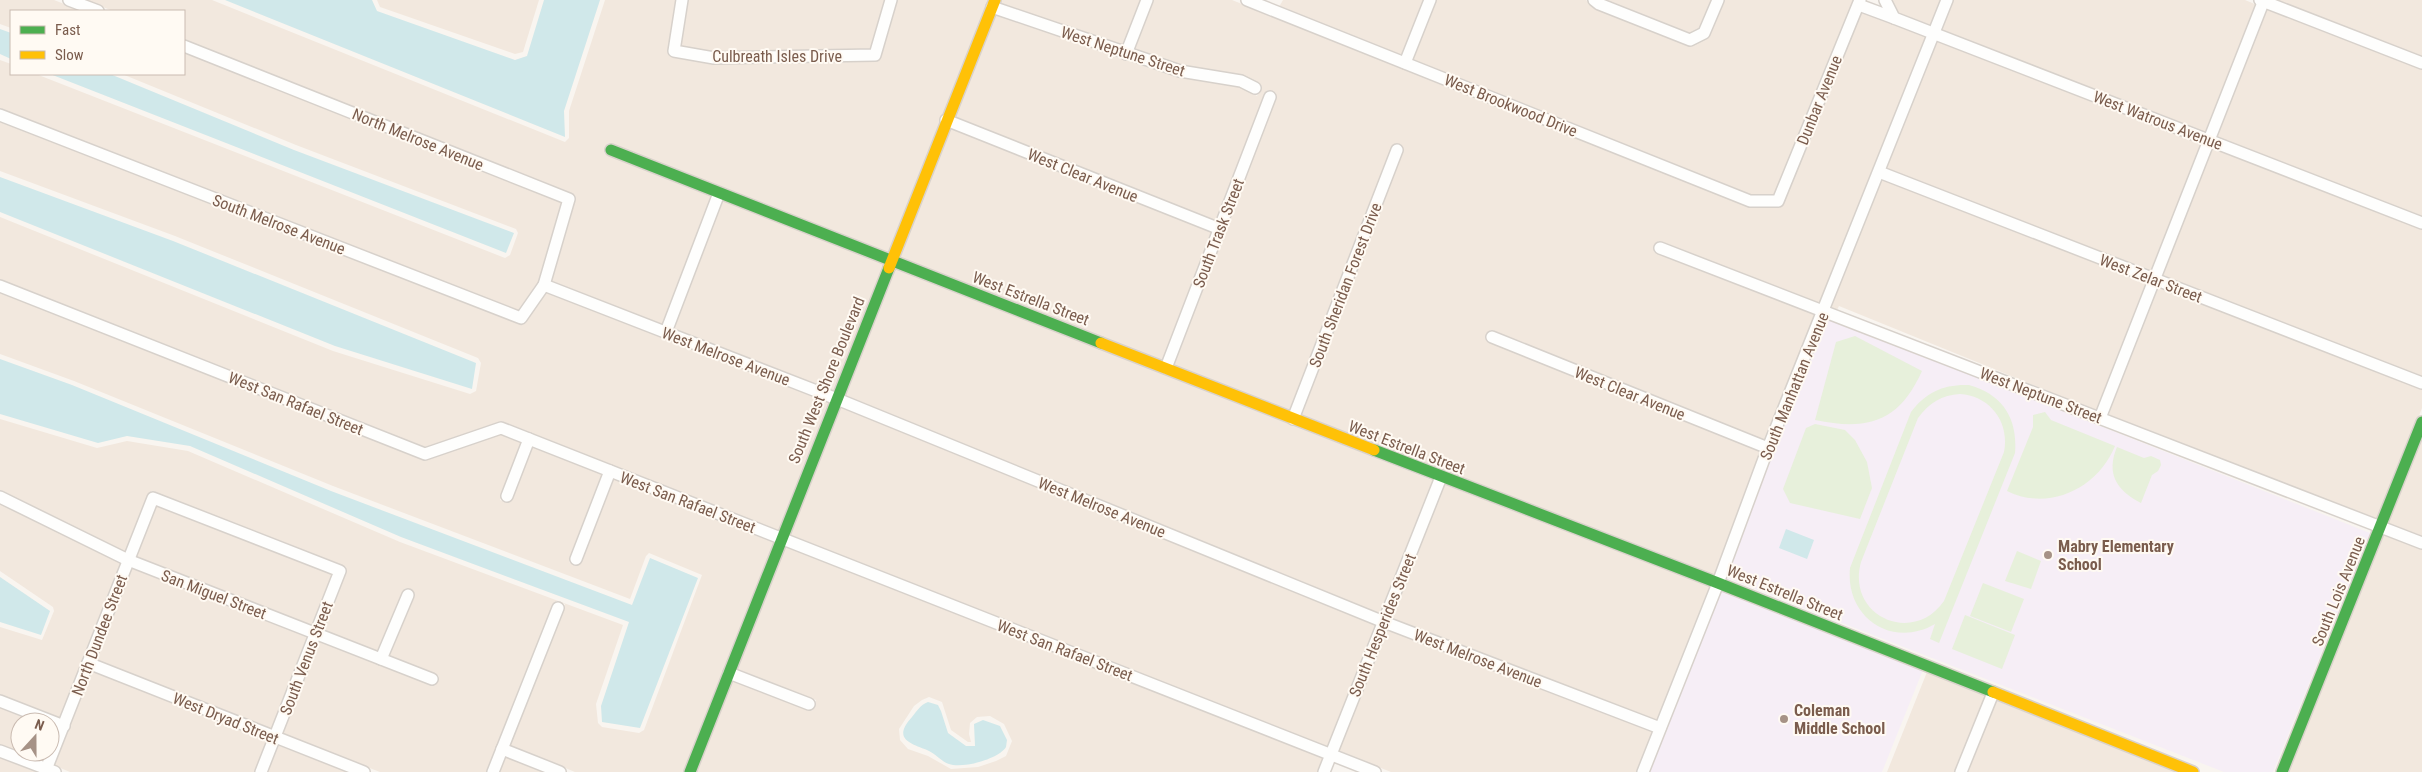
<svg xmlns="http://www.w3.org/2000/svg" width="2422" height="772" font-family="'Roboto Condensed',sans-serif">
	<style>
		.residential { fill: #f2e8de; fill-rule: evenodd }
		.education { fill: #f6eef6 }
		.green { fill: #e7f0db; fill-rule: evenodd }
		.water { fill: #d0e8ea }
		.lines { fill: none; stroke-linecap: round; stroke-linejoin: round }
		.street-casing { stroke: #d7d1cb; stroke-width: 14 }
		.fast-casing { stroke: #d9d2cb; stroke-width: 14 }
		.slow-casing { stroke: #d9d2cb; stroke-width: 14 }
		.street { stroke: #fefefd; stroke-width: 11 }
		.fast { stroke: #4caf50; stroke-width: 11 }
		.slow { stroke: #ffc107; stroke-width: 11 }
		.poi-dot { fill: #a69286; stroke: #fffaf3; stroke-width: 2 }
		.labels { text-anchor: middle; stroke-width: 4; stroke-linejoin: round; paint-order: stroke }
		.street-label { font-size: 16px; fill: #7a5c4d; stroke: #fffaf3 }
		.poi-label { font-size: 16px; font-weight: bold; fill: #7a5c4d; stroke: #fffaf3; text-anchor: start }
	</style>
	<rect width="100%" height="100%" fill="#f9f5f0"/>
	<g class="residential">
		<polygon points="0,0 54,0 82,11 11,11 11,28 0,24"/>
		<polygon points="85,0 212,0 565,142 569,138 569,111 605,0 676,0 669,51 673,57 713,64 874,60 880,56 897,0 990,0 888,253 608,143 604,153 712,197 664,325 551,282 571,194 184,40 184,11 113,11"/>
		<polygon points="377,0 539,0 523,52 515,54 380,7"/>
		<polygon points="687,0 886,0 871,49 714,52 680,46"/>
		<polygon points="1001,0 1141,0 1123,47 999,4"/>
		<polygon points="1152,0 1232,0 1403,68 1780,208 1861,12 1927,37 1821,304 1658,241 1654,252 1817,314 1766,441 1490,330 1486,341 1761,452 1715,576 1300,416 1403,147 1394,144 1290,412 1173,365 1276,93 1267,90 1217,222 953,117 995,14 1178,77 1239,86 1257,96 1262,86 1244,76 1182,66 1133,50"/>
		<polygon points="1283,0 1425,0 1403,56 1279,7"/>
		<polygon points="1436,0 1586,0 1597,10 1688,45 1723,0 1855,0 1775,195 1751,195 1412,59"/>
		<polygon points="1603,0 1712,0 1700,29 1690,34"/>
		<polygon points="1891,0 1942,0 1931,26 1898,13"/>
		<polygon points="1952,0 2245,0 2257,5 2206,133 1941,30"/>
		<polygon points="2276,0 2422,0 2422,57"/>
		<polygon points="2266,8 2422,69 2422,217 2216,137"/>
		<polygon points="1936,41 2202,144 2151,272 1886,169"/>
		<polygon points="184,52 562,203 540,283 519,311 0,109 0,60 11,64 11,74 36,74 505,258 510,255 518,233 516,229 296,145 122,74 184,74"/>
		<polygon points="0,122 519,323 525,321 546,292 830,402 779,531 504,423 425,448 0,280 0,217 333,351 470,394 476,391 481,363 478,358 175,236 0,171"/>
		<polygon points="949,127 1213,232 1163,361 898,257"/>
		<polygon points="2211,147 2422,229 2422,377 2161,276"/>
		<polygon points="1882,179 2147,283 2097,411 1839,306 1837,310 1830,307"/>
		<polygon points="722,200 884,264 834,392 673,329"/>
		<polygon points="894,267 1434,481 1381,614 843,395"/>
		<polygon points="2157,286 2422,389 2422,408 2379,520 2106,414"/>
		<polygon points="0,292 423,460 501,434 522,443 500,500 509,503 532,447 603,474 569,562 578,566 612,478 775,542 685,772 575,772 509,745 565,604 556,601 487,772 380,772 281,734 318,641 435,686 439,676 388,656 414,592 405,588 379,652 322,630 346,567 151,491 126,553 0,490 0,419 97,448 127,441 188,451 400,542 623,625 596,704 598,723 602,727 639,733 644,730 702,575 649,553 646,556 630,599 333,486 74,381 0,354"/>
		<polygon points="839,406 1377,625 1328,747 788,535"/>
		<polygon points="2422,436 2422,536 2388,523"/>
		<polygon points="1443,484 1711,587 1657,721 1390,618"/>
		<polygon points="0,503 122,563 61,719 0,695 0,627 42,640 54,611 53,607 0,571"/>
		<polygon points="156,505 333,575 313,626 135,557"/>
		<polygon points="2384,534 2422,549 2422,772 2287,772"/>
		<path d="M 784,545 L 1324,758 L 1319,772 L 696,772 L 732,680 L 812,711 L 816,700 L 736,670 ZM 929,697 L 942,702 L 951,730 L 968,742 L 971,742 L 969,734 L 970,723 L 977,717 L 990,716 L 1004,724 L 1012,741 L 1006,756 L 996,761 L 978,767 L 951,769 L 928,756 L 908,749 L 900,740 L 899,729 L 914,706 L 922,700 Z"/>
		<polygon points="131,568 309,637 272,730 95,660"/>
		<polygon points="1386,629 1653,732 1637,772 1391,772 1338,751"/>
		<polygon points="91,670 268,741 255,772 70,772 53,765"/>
		<polygon points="1927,672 1986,696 1956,772 1887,772"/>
		<polygon points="1995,700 2177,772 1967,772"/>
		<polygon points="0,707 38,722 20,722 20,752 48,752 44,762 0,745"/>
		<polygon points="277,745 348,772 266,772"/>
		<polygon points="504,756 545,772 498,772"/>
		<polygon points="0,757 39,772 0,772"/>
	</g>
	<g class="education">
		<polygon points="1823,316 2370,533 2273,772 2224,772 1727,578"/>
		<polygon points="1718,583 1925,665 1882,772 1643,772"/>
	</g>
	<g class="green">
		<path d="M 1855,336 L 1922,371 C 1899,422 1868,431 1815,420 L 1836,342 Z"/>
		<path d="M 1969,385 C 2002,394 2018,418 2015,453 L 1939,643 L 1930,639 L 1935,624 C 1892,649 1845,617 1850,568 L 1911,412 C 1926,392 1944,384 1969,385 ZM 1960,394 C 1990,396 2010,422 2004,452 L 1944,601 C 1913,646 1846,616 1861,562 L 1918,418 C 1929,403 1942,395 1960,394 Z"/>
		<path d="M 2045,412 L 2051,420 L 2115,446 C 2098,488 2049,512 2007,491 L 2033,427 L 2033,415 Z"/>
		<polygon points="1815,424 1845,430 1855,440 1867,462 1872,488 1860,519 1790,503 1783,489 1806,428"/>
		<path d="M 2117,447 L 2144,458 L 2151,456 L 2160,460 L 2161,465 L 2158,471 L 2152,475 L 2141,503 C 2116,490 2106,473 2117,447 Z"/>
		<polygon points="2017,551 2041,561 2031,589 2005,581"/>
		<polygon points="1983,583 2024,599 2011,632 1970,616"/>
		<polygon points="1965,615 2015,635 2002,669 1952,649"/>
	</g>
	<g class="water">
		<polygon points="225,0 372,0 377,11 515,60 527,56 544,0 600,0 564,111 565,137"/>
		<polygon points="0,29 11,33 11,59 0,54"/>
		<polygon points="50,74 110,74 294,150 514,233 506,253"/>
		<polygon points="0,177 173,241 476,363 472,389 335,346 0,212"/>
		<polygon points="0,359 72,385 331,491 632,605 650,558 698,578 640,728 602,722 601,706 629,622 401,537 190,446 127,436 98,443 0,414"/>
		<polygon points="1786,529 1814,540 1807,559 1779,548"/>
		<polygon points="0,577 50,611 41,635 0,622"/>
		<path d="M 928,702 L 938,705 L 941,711 L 948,733 L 966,746 L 975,746 L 974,724 L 983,720 L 1000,726 L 1007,740 L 1006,747 C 999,759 962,769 949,764 C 942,762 935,753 927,750 C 908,743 893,738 912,717 C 917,711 920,705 928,702 Z"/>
	</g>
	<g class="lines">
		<defs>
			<g id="street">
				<polyline points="69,0 98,11"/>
				<polyline points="682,0 674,51 714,58 875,55 891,0"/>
				<polyline points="1247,0 1750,201 1778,201 1860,0"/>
				<polyline points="1594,0 1599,4 1690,40 1704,33 1718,0"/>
				<polyline points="1885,0 1894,18 2422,223"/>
				<polyline points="2260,0 2422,63"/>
				<polyline points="1859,5 1894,18"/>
				<polyline points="992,7 1180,71 1241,81 1255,88"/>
				<polyline points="1126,54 1147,0"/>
				<polyline points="1405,63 1430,0"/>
				<polyline points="0,115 521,318 544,285 569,199 184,46"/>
				<polyline points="946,120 1220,229"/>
				<polyline points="1879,172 2422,383"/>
				<polyline points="1660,248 2422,543"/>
				<polyline points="544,285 837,399 1384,622 1660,728"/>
				<polyline points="0,286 425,454 501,428 1375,772"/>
				<polyline points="666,332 719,193"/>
				<polyline points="1492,337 1768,448"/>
				<polyline points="1166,368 1270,97"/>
				<polyline points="2100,418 2264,0"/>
				<polyline points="1293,419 1397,150"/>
				<polyline points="507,496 529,439"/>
				<polyline points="0,497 128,560 432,679"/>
				<polyline points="576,559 610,471"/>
				<polyline points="381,659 408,595"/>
				<polyline points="88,663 364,772"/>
				<polyline points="729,673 809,704"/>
				<polyline points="0,701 64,726"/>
				<polyline points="502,749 560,772"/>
				<polyline points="0,751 55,772"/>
				<polyline points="45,772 153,498 340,571 261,772"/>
				<polyline points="493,772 558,608"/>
				<polyline points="1324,772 1441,477"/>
				<polyline points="1643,772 1718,583 1768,448 1947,0"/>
				<polyline points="1961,772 1993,693"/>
			</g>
			<g id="fast">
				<polyline points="611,150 1101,343"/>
				<polyline points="1374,450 1718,583 1993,692"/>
				<polyline points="690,772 889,268"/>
				<polyline points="2282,772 2422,422"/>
			</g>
			<g id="slow">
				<polyline points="889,268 995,0"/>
				<polyline points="1101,343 1374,450"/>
				<polyline points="1993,692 2193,772"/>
			</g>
		</defs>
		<use href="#street" class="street-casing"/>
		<use href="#fast" class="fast-casing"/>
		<use href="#slow" class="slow-casing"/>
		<use href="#street" class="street"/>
		<use href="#fast" class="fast"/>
		<use href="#slow" class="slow"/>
	</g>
	<g class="poi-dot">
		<circle cx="2048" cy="555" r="5"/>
		<circle cx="1784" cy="719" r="5"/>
	</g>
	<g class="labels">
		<g class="street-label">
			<text transform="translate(1123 51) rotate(18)" y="6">West Neptune Street</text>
			<text x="777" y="62">Culbreath Isles Drive</text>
			<text transform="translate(1819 100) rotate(-68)" y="6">Dunbar Avenue</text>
			<text transform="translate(1511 105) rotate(22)" y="6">West Brookwood Drive</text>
			<text transform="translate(2158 120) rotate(21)" y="6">West Watrous Avenue</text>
			<text transform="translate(418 139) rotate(22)" y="6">North Melrose Avenue</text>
			<text transform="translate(1083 175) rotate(22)" y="6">West Clear Avenue</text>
			<text transform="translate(279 224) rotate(21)" y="6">South Melrose Avenue</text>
			<text transform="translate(1218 233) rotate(-69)" y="6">South Trask Street</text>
			<text transform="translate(2151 278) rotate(21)" y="6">West Zelar Street</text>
			<text transform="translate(1345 285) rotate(-69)" y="6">South Sheridan Forest Drive</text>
			<text transform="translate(1031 298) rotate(21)" y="6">West Estrella Street</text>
			<text transform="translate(726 356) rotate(21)" y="6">West Melrose Avenue</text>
			<text transform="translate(826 380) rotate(-68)" y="6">South West Shore Boulevard</text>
			<text transform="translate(1794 386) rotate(-68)" y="6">South Manhattan Avenue</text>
			<text transform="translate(1630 393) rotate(22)" y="6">West Clear Avenue</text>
			<text transform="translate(2041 395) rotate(21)" y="6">West Neptune Street</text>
			<text transform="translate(296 403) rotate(22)" y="6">West San Rafael Street</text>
			<text transform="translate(1407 447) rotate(21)" y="6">West Estrella Street</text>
			<text transform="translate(688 502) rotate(21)" y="6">West San Rafael Street</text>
			<text transform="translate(1102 507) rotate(22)" y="6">West Melrose Avenue</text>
			<text transform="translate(2338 591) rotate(-68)" y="6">South Lois Avenue</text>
			<text transform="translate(1785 592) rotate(22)" y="6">West Estrella Street</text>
			<text transform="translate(214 594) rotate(21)" y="6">San Miguel Street</text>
			<text transform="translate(1382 625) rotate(-68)" y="6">South Hesperides Street</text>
			<text transform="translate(99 635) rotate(-69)" y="6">North Dundee Street</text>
			<text transform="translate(1065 650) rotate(21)" y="6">West San Rafael Street</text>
			<text transform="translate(306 658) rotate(-69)" y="6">South Venus Street</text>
			<text transform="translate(1478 658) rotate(21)" y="6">West Melrose Avenue</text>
			<text transform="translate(226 718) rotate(22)" y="6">West Dryad Street</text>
		</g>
		<g class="poi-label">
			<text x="2058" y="552">Mabry Elementary<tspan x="2058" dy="18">School</tspan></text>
			<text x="1794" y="716">Coleman<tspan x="1794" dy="18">Middle School</tspan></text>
		</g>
	</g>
	<rect x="10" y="10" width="175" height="65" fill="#fffaf3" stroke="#cabbb1"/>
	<rect x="20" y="26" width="25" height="8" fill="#4caf50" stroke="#cabbb1"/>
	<text x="55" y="35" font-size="15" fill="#7a5c4d">Fast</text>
	<rect x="20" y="51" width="25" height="8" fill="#ffc107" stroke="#cabbb1"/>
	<text x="55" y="60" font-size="15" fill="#7a5c4d">Slow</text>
	<g transform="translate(35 737) rotate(21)"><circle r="24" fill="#fffaf3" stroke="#cabbb1"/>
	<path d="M0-4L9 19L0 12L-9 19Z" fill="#a69286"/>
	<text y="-8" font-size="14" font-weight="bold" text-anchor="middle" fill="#7a5c4d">N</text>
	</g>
</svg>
